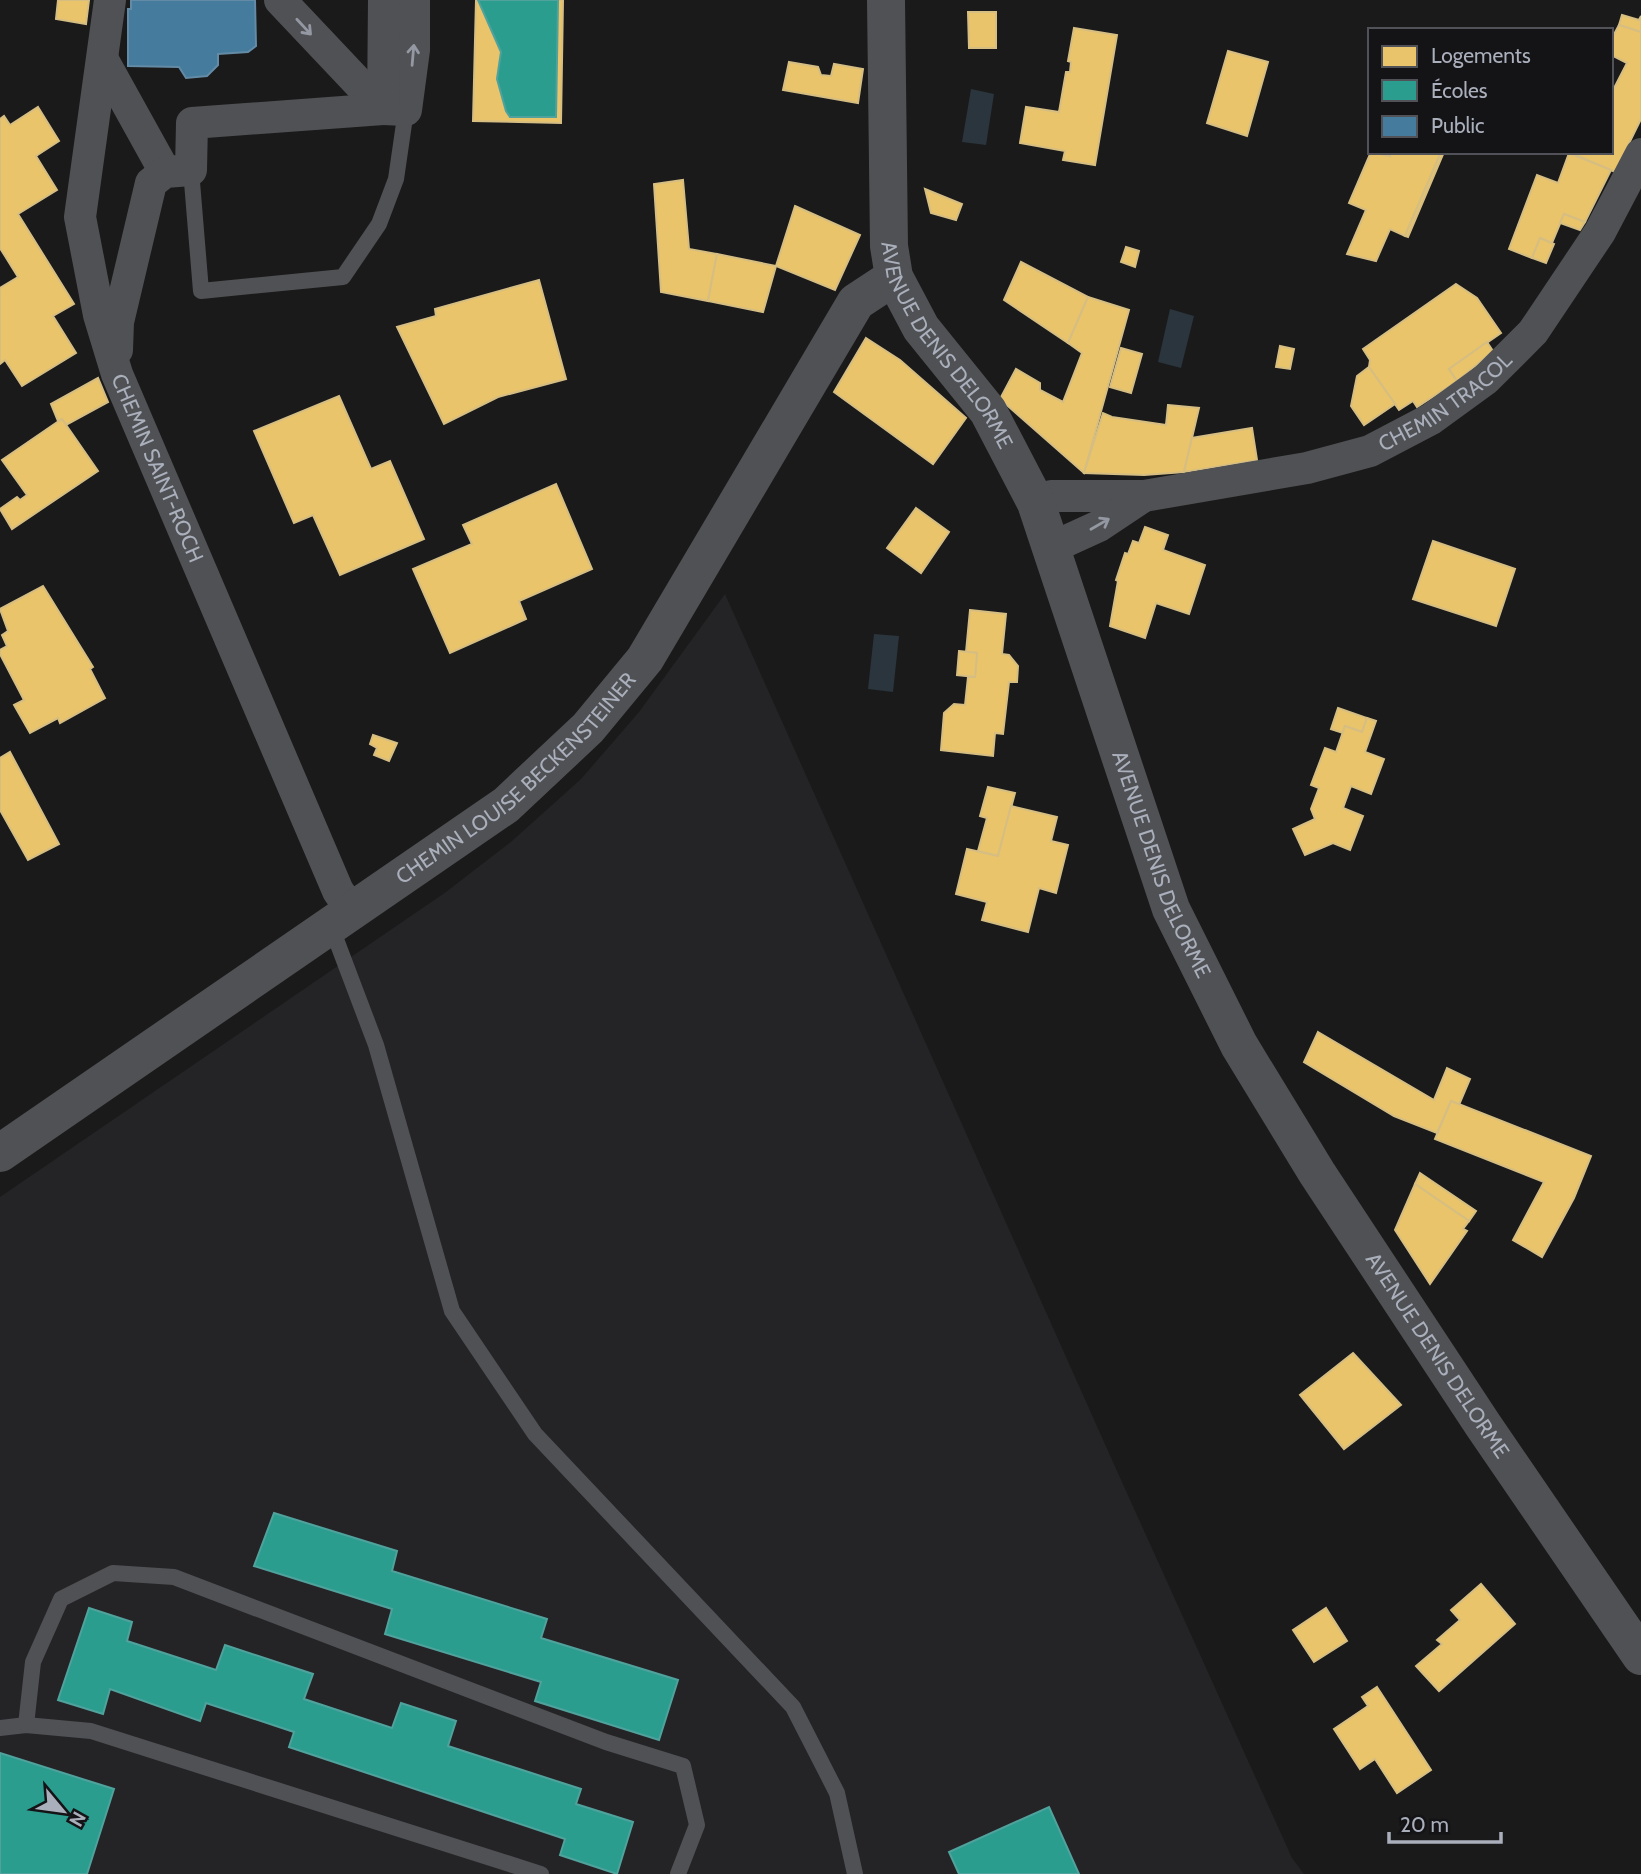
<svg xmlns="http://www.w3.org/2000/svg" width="1641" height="1874" font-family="Cabin,sans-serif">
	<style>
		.built { fill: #242427 }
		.water { fill: #2b353d }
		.homes { fill: #e9c46a; stroke: #d6be83; stroke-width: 2 }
		.schools { fill: #2a9d8f; stroke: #50a29c; stroke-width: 2 }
		.public { fill: #457b9d; stroke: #638ba6; stroke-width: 2 }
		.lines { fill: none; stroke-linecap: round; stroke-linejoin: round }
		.service { stroke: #505154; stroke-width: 16 }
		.minor { stroke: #505154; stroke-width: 32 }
		.tertiary { stroke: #505154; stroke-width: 38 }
		.oneway { stroke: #9498a2 }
		.labels { text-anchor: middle; stroke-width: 7; stroke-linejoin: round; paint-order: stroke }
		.street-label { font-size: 21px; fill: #aaafbc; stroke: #141416 }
	</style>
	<rect width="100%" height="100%" fill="#1a1a1a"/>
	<polygon class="built" points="725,594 1117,1471 1292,1858 1304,1874 0,1874 0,1197 446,892 512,841 581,779 639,712"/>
	<g class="water">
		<polygon points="971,89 994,94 986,145 962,142"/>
		<polygon points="1170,309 1194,316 1181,368 1158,362"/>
		<polygon points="874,634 899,636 893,692 868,689"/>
	</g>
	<g class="homes">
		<polygon points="58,0 89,0 86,24 56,19"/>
		<polygon points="476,0 478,0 501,52 497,79 506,111 510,117 556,117 558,0 563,0 561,123 473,121"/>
		<polygon points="968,12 996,12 996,48 969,48"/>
		<polygon points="1622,15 1639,20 1641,16 1641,32 1619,25"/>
		<polygon points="1619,25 1641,32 1641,119 1615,172 1573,154 1611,152 1611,94 1627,63 1611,55 1611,40"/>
		<polygon points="1074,28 1117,35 1095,165 1063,160 1065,151 1020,143 1026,107 1059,112 1066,72 1070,72 1071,62 1068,61"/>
		<polygon points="1228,51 1268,62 1247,136 1207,123"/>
		<polygon points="789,62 818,67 821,75 831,76 834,64 863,69 858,103 783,90"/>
		<polygon points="38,107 59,141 36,156 57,190 18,214 74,304 53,316 76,353 22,386 5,360 0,364 0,288 18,277 0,248 0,119 4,116 10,125"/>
		<polygon points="1371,152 1390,156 1392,152 1441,152 1405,236 1390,229 1376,261 1347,254 1366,210 1349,203"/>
		<polygon points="1441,152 1444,152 1408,237 1405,236"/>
		<polygon points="1569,153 1611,170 1585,222 1564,214 1552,243 1540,238 1532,258 1509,249 1537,175 1558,183"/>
		<polygon points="683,180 689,249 717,254 708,301 661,292 654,184"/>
		<polygon points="925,189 962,204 956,220 931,213"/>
		<polygon points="795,206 860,235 835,290 776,266"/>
		<polygon points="1564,214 1585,222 1580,230 1560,223"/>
		<polygon points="1540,238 1554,244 1546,263 1532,258"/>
		<polygon points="1126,247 1139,251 1135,267 1121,262"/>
		<polygon points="717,254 776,266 763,312 708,301"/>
		<polygon points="1021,262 1088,297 1068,343 1004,300"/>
		<polygon points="539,280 566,379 498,397 444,424 397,327 436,316 435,309"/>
		<polygon points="1456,284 1477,298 1501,333 1449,369 1457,381 1417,407 1413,401 1399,410 1369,367 1370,360 1363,349"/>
		<polygon points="1088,297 1129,310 1084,473 1000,399 1016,369 1040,383 1040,390 1063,402 1082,353 1068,343"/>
		<polygon points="866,338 900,360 966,418 933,464 834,392"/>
		<polygon points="1487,342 1493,351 1457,381 1449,369"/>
		<polygon points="1280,346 1294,349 1290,369 1276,367"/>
		<polygon points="1121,348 1142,354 1131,393 1110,387"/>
		<polygon points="1369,367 1395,404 1364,425 1351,406 1357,376"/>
		<polygon points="98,378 108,402 66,425 62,419 58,421 51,404"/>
		<polygon points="339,396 371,469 390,461 424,539 340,575 313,515 294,523 254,431"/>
		<polygon points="1168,405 1199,408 1184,472 1144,475 1084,473 1103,413 1112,417 1166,425"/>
		<polygon points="62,419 98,471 12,529 0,509 17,497 20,500 27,495 2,460"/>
		<polygon points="1252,428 1257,460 1184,472 1192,438"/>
		<polygon points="556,484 592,569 519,601 526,619 450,653 413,569 472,544 463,525"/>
		<polygon points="916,508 949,532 921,573 887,548"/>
		<polygon points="1145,527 1168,535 1163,550 1205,565 1189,614 1156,603 1145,638 1110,626 1118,581 1116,580 1125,553 1128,554 1133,541 1139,543"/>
		<polygon points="1433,541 1515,569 1496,626 1413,599"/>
		<polygon points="43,586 93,667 90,669 105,698 60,723 58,718 30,733 14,705 24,700 0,654 0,650 7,646 2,635 8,631 0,609"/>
		<polygon points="970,610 1006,614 1002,654 1009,655 1018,666 1017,682 1009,682 1003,734 995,733 993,756 941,750 944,713 954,704 965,705 968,677 975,677 977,653 966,652"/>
		<polygon points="959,651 977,653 975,677 957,675"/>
		<polygon points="1338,708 1367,718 1362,732 1345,726 1343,733 1331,729"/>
		<polygon points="1367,718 1376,721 1365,752 1384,759 1371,794 1351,786 1343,808 1363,816 1350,850 1333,843 1305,855 1293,829 1315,819 1311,809 1319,788 1311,785 1325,748 1336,752 1345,726 1362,732"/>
		<polygon points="373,735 397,743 389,761 374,755 377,748 370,744"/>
		<polygon points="10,752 59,844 28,860 0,810 0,758"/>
		<polygon points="988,787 1015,793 998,856 978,851 987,818 980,816"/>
		<polygon points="1011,806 1057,817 1051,841 1068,845 1056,893 1039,888 1028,932 982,920 987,902 956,894 967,849 998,856"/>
		<polygon points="1318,1032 1434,1100 1447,1068 1470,1079 1459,1105 1451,1101 1437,1133 1394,1116 1304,1062"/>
		<polygon points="1451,1101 1591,1156 1574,1198 1542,1257 1513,1240 1544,1182 1435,1139"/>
		<polygon points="1420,1173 1476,1211 1469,1221 1415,1184"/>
		<polygon points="1415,1184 1469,1221 1463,1229 1467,1231 1430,1284 1395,1230"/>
		<polygon points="1353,1353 1401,1405 1344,1449 1300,1395"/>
		<polygon points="1481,1584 1515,1624 1439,1691 1416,1666 1442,1644 1437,1640 1460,1620 1451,1610"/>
		<polygon points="1326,1608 1347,1641 1314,1662 1293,1630"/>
		<polygon points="1377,1687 1431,1770 1397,1793 1375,1759 1360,1769 1334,1729 1368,1706 1362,1697"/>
	</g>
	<g class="schools">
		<polygon points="478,0 558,0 556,117 510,117 506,111 497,79 501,52"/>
		<polygon points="274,1513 397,1551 392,1571 547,1619 541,1638 678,1680 659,1740 535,1701 541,1682 385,1634 392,1609 254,1566"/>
		<polygon points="89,1608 132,1622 127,1641 216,1670 225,1645 313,1674 304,1699 392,1728 401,1703 456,1721 448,1746 581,1789 576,1804 633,1822 617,1874 560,1855 565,1839 289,1747 294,1732 206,1703 200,1721 110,1689 103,1714 58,1700"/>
		<polygon points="0,1753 114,1789 87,1874 0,1874"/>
		<polygon points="1049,1807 1079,1874 959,1874 949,1852"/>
	</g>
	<polygon class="public" points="131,0 255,0 256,46 248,52 218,54 218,65 207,76 186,78 179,67 128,66 128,9 131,9"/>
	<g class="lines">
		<g class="service">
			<polyline points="191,170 201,291 343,277 379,224 396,179 406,110"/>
			<polyline points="331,926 376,1045 452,1311 535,1434 793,1707 837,1793 855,1874"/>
			<polyline points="26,1725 33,1662 61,1599 113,1573 174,1577 606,1742 683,1766 697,1825 678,1874"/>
			<polyline points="0,1728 26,1725 91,1731 541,1874"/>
		</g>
		<g class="minor">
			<path id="s1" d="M 110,0 L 80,217 L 99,315 L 117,374 L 338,891 L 352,911"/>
			<polyline points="280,0 383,109 406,110 414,50 414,0"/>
			<polyline points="104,62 165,172"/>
			<polyline points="117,350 118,322 151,183 165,172 191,170 192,123 383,109 384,0"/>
			<path id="s2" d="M 1036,503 L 1051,496 L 1144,496 L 1307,468 L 1370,451 L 1431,419 L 1486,379 L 1533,332 L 1600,232 L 1641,154"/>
			<polyline points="1053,547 1099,526 1144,496"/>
		</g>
		<g class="tertiary">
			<path id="s3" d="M 886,0 L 889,246 L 894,277 L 921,328 L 988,411 L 1036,503 L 1171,909 L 1239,1045 L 1317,1173 L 1483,1425 L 1641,1656"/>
			<path id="s4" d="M 0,1153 L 506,805 L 588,728 L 645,659 L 856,302 L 894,277"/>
		</g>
	</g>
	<defs><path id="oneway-shaft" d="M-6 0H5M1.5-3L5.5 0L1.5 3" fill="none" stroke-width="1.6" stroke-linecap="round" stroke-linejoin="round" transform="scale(1.75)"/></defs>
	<g class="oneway">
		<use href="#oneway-shaft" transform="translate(304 27) rotate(47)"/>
		<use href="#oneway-shaft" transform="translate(413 55) rotate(-85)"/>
		<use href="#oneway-shaft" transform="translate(1100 524) rotate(-30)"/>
	</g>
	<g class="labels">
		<g class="street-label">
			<text dy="7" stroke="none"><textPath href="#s3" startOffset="362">AVENUE DENIS DELORME</textPath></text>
			<text dy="7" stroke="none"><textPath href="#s2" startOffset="430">CHEMIN TRACOL</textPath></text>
			<text dy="7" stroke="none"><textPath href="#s1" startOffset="483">CHEMIN SAINT-ROCH</textPath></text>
			<text dy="7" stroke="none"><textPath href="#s4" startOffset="639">CHEMIN LOUISE BECKENSTEINER</textPath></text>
			<text dy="7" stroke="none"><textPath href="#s3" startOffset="928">AVENUE DENIS DELORME</textPath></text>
			<text dy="7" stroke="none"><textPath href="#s3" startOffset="1494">AVENUE DENIS DELORME</textPath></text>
		</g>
	</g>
	<rect x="1368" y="28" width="245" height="126" fill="#141416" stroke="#505258" stroke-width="2"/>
	<rect x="1382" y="46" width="35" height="21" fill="#e9c46a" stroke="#505258" stroke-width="2"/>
	<text x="1431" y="63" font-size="21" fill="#aaafbc">Logements</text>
	<rect x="1382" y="80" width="35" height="21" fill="#2a9d8f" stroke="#505258" stroke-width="2"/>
	<text x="1431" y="98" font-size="21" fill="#aaafbc">Écoles</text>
	<rect x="1382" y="116" width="35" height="21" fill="#457b9d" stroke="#505258" stroke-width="2"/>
	<text x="1431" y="133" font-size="21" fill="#aaafbc">Public</text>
	<g transform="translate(63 1811) rotate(119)" stroke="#141416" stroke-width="5" paint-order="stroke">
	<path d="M0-5L12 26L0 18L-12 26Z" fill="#aaafbc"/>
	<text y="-10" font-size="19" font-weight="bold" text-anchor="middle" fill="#aaafbc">N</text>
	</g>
	<path d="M1389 1832v10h112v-10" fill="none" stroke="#aaafbc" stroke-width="3.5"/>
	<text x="1400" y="1832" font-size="21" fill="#aaafbc" stroke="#141416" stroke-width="5" paint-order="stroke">20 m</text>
</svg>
